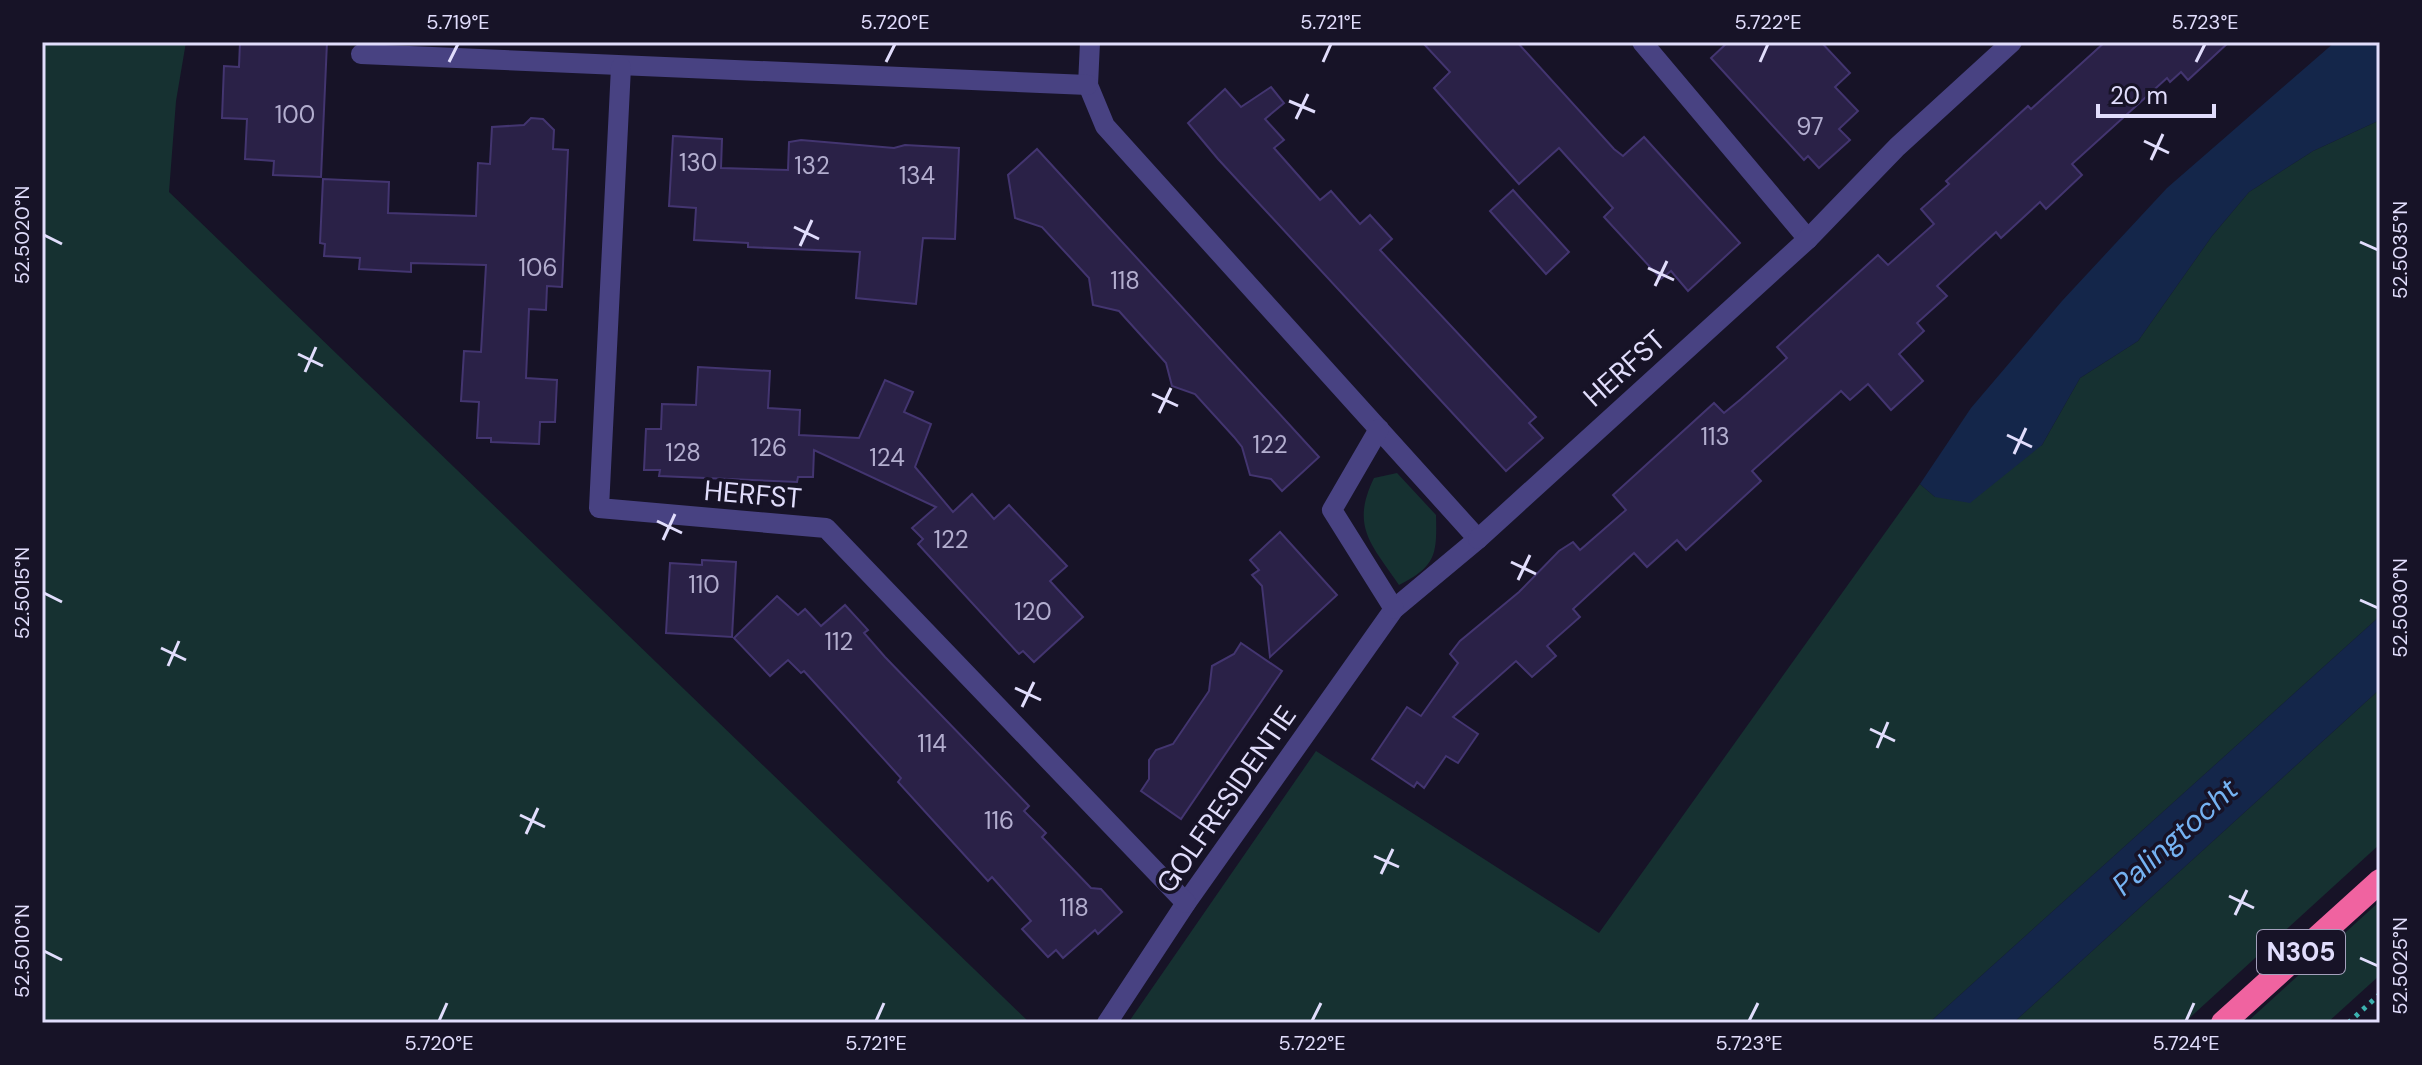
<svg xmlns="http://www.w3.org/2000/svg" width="2422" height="1065" font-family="'DM Sans',sans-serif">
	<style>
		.green { fill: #163131 }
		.water { fill: #14264a }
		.building { fill: #2a2147; stroke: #433570; stroke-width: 2 }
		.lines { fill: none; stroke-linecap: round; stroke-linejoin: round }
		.path { stroke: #3cb0ae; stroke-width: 5; stroke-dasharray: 4 6; stroke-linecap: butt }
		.minor { stroke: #484282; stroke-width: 20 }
		.highway { stroke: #f063a0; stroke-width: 24 }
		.ticks { fill: none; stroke: #e1ddfc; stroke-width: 3 }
		.labels { text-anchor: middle; stroke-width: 7; stroke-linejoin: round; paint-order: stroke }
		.number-label { font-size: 24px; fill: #b3aecf }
		.shield { fill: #171327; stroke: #a4a0bc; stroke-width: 2 }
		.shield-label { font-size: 26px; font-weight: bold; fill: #e1ddfc }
		.street-label { font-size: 28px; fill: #e1ddfc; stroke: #171327 }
		.water-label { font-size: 30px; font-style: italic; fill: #75b2f2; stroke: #171327 }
		.neatline { fill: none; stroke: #e1ddfc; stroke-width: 3 }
		.ticks-label { font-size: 20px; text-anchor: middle; fill: #e1ddfc }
	</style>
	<rect width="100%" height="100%" fill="#171327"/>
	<g class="green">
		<polygon points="42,42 186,42 176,101 169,192 1030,1023 42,1023"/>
		<polygon points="2380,120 2380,616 1929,1023 1128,1023 1316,751 1599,933 1920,484 1935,497 2042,445 2080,378 2138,341 2212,236 2249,192 2313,151"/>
		<path d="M 1397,473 L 1436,515 C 1437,555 1436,566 1399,585 C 1372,545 1350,527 1374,478 Z"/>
		<polygon points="2380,689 2380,844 2184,1023 2013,1023"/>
		<polygon points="2380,901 2380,975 2327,1023 2246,1023"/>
	</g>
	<g class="water">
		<polygon points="2335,42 2380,42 2380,120 2313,151 2249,192 2212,236 2138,341 2080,378 2042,445 1970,503 1935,497 1920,484 1971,408 2062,301 2167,188"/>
		<polygon points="2380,616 2380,689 2013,1023 1929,1023"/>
	</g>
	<g class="building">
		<polygon points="240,42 327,42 321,177 273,175 274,161 245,159 247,119 222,118 224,66 239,67"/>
		<polygon points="1422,42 1517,42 1614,149 1623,156 1644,137 1740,243 1688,291 1671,271 1661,279 1604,217 1613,208 1559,148 1519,184 1434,88 1450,72"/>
		<polygon points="1728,42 1821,42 1850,73 1835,87 1858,111 1839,129 1850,140 1819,168 1808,156 1804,160 1711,58"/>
		<polygon points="2105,42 2229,42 2188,80 2181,72 2170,82 2167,78 2072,164 2082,175 2046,209 2040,202 2001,238 1996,232 1937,286 1947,296 1917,323 1924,331 1899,354 1923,381 1891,410 1868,384 1850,400 1841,391 1752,471 1761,481 1686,550 1677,540 1647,567 1634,553 1573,609 1580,617 1547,646 1556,656 1532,677 1516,661 1453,717 1478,734 1458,763 1446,756 1424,788 1417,782 1414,787 1372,759 1407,707 1421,716 1458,663 1450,654 1460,641 1519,592 1559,551 1573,542 1580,550 1626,510 1613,495 1714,403 1724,413 1741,399 1787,358 1777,347 1878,255 1888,265 1934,224 1921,209 1949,184 1946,181 2028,106 2031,109"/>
		<polygon points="1271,87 1284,103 1265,119 1284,140 1274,148 1320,200 1331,191 1360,224 1370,215 1392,239 1380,250 1536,417 1529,423 1543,438 1506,471 1218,159 1188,123 1225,89 1241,107"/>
		<polygon points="531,118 543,119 554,130 553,149 568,150 562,287 547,286 546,310 529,309 526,378 557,380 555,422 540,422 539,444 491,442 491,438 477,438 479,402 461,401 464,351 481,352 486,265 411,263 411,272 359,269 360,258 324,256 325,244 320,243 323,179 389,182 388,213 476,216 478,163 490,164 492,127 524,125"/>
		<polygon points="673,136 722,139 721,168 788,170 789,142 801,140 894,148 905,145 959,148 955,239 923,238 916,304 856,298 860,252 748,247 748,243 694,240 696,208 669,206"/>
		<polygon points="1037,149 1319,457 1282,491 1271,479 1250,475 1242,447 1234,437 1195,394 1172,386 1166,363 1119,311 1093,305 1089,278 1042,227 1015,218 1008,175"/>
		<polygon points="1513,190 1569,252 1546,274 1490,211"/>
		<polygon points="698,367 770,371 768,408 800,410 799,435 859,438 885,380 913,392 904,412 931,424 915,467 953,512 972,494 994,519 1009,505 1067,566 1050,581 1083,617 1034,662 1023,651 1019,654 918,544 923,539 912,528 936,507 814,450 813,477 798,477 797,482 659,476 660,470 644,470 646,429 661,429 662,404 696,405"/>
		<polygon points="1280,532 1337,595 1270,657 1262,586 1252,575 1259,570 1250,560"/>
		<polygon points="702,560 736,562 732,637 666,633 670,563 702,565"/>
		<polygon points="777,596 798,615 805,609 821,626 845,605 868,630 864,633 885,657 1029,806 1024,811 1046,833 1042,837 1091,888 1101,889 1122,912 1098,934 1095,930 1063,958 1056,950 1048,957 1022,929 1031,921 992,877 988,881 898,782 901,778 804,671 801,673 788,660 770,676 734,638"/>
		<polygon points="1241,643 1282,671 1181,819 1141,791 1149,779 1149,760 1156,750 1173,744 1209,691 1212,666 1234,654"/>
	</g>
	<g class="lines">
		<polyline class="path" points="2348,1023 2380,994"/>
		<g class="minor">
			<polyline points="1090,42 1088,85 1105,126 1478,539 1394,609 1186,903 1107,1023"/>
			<polyline points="1642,42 1808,239"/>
			<polyline points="361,54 1088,85"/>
			<polyline points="621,67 599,508 826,528 1186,903"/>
			<polyline points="1379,429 1332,510 1394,609"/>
			<polyline points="1478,539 1808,239 1897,147 2012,42"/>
		</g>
		<polyline class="highway" points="2223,1023 2380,881"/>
	</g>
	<path class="ticks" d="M 449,62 L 458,44M 886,62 L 895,44M 1323,62 L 1331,44M 1760,62 L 1768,44M 2196,62 L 2205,44M 1289,101 L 1315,112M 1296,119 L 1308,94M 2144,141 L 2169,153M 2151,160 L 2163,134M 794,227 L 819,239M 44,235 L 62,244M 2360,242 L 2378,250M 800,246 L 812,220M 1648,268 L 1674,280M 1655,286 L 1667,261M 298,354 L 323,366M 305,372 L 316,347M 1152,394 L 1178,406M 1159,413 L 1171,388M 2007,435 L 2032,447M 2014,454 L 2026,428M 657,521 L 682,533M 663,540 L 675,514M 1511,562 L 1536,574M 1518,580 L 1530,555M 44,593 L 62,602M 2360,600 L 2378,608M 161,648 L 186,660M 168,666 L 179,641M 1015,688 L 1041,700M 1022,707 L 1034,682M 1870,729 L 1895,741M 1877,748 L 1888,722M 520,815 L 545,827M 526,834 L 538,808M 1374,856 L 1399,867M 1381,874 L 1393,849M 2229,896 L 2254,908M 2235,915 L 2247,890M 44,951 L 62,960M 2360,958 L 2378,966M 439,1021 L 447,1003M 876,1021 L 884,1003M 1312,1021 L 1321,1003M 1749,1021 L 1758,1003M 2186,1021 L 2194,1003"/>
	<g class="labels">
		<g class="number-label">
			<text x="295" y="123">100</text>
			<text x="1810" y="135">97</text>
			<text x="698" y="171">130</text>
			<text x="812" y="174">132</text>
			<text x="917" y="184">134</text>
			<text x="538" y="276">106</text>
			<text x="1125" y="289">118</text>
			<text x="1715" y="445">113</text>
			<text x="1270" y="453">122</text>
			<text x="769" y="456">126</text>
			<text x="683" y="461">128</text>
			<text x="887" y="466">124</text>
			<text x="951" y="548">122</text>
			<text x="704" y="593">110</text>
			<text x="1033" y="620">120</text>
			<text x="839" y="650">112</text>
			<text x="932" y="752">114</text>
			<text x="999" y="829">116</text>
			<text x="1074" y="916">118</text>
		</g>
		<rect class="shield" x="2257" y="930" width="88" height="44" rx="6"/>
		<g class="shield-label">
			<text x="2301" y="961">N305</text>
		</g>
		<g class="street-label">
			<text transform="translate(1624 368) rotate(-42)" y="10">HERFST</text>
			<text transform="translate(753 494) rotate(5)" y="10">HERFST</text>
			<text transform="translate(1226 799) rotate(-55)" y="10">GOLFRESIDENTIE</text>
		</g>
		<g class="water-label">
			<text transform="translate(2175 837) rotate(-42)" y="10">Palingtocht</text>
		</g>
	</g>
	<rect width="2422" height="1065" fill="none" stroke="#171327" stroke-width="88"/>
	<path d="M2098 104v12h116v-12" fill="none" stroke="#e1ddfc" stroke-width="4"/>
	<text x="2110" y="104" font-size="24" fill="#e1ddfc" stroke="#171327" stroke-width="6" paint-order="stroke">20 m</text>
	<rect x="44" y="44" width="2334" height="977" class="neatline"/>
	<g class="ticks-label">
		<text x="458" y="29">5.719°E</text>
		<text x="895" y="29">5.720°E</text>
		<text x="1331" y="29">5.721°E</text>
		<text x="1768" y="29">5.722°E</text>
		<text x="2205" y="29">5.723°E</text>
		<text transform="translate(22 235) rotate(-90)" y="7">52.5020°N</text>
		<text transform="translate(2400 250) rotate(-90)" y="7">52.5035°N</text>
		<text transform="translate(22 593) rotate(-90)" y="7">52.5015°N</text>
		<text transform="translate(2400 608) rotate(-90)" y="7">52.5030°N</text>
		<text transform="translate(22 951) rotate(-90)" y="7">52.5010°N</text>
		<text transform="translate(2400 966) rotate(-90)" y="7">52.5025°N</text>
		<text x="439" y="1050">5.720°E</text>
		<text x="876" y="1050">5.721°E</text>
		<text x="1312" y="1050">5.722°E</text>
		<text x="1749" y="1050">5.723°E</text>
		<text x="2186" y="1050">5.724°E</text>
	</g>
</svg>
